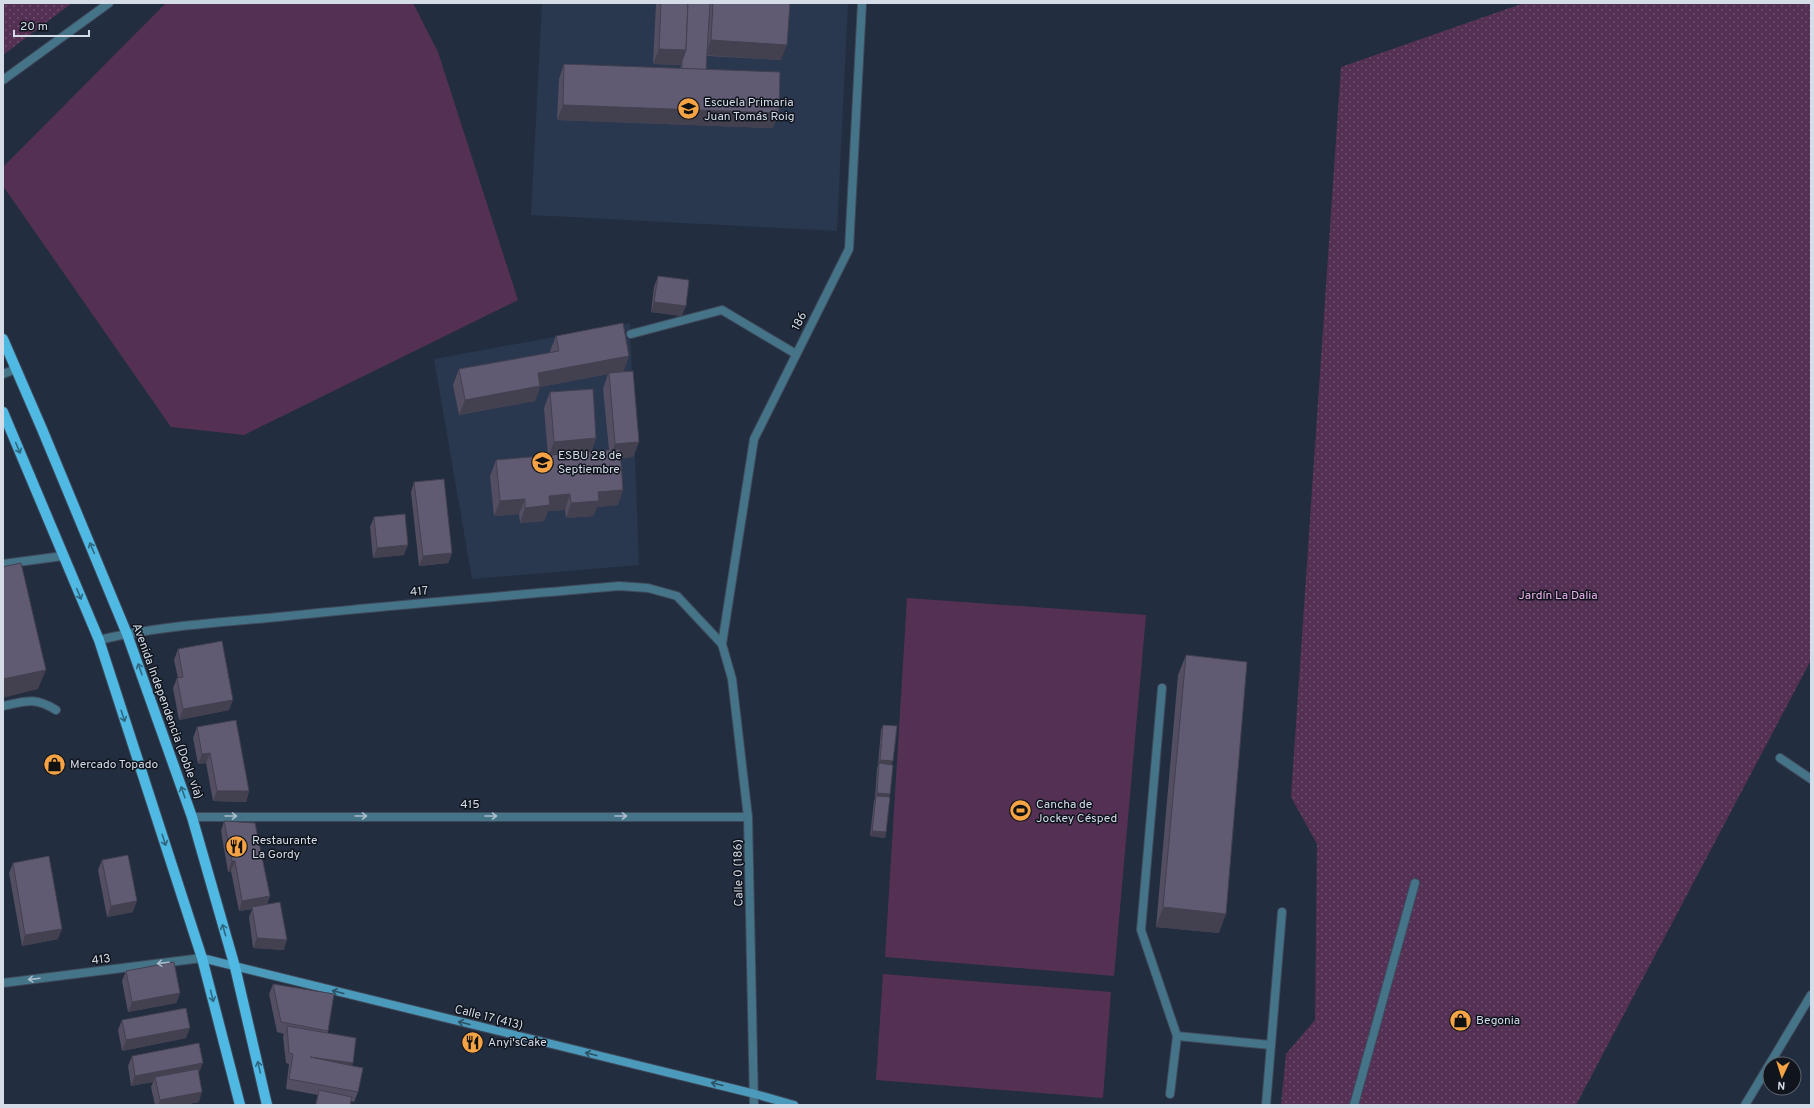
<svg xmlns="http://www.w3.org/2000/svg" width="1814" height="1108" font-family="Overpass,sans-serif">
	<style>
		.built { fill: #29374f }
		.grass { fill: url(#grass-dots) }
		.park { fill: #543154 }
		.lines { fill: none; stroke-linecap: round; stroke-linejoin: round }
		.lane-casing { stroke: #3e495a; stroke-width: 10 }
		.street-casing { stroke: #3e495a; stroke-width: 10 }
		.secondary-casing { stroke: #3e495a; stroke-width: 10 }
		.primary-casing { stroke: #3e495a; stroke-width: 12 }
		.lane { stroke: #457388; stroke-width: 8 }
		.street { stroke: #457388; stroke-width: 8 }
		.secondary { stroke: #4c9abb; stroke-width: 8 }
		.primary { stroke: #4fb9e3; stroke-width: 10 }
		.wall { fill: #534e62 }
		.shaded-wall { fill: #434050 }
		.building { fill: #605b72; stroke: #434050 }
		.oneway { stroke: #306780 }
		.oneway2 { stroke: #a9bccb }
		.oneway3 { stroke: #2b5164 }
		.labels { text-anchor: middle; stroke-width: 3; stroke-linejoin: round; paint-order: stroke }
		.poi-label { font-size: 12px; fill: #d4dce8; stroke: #10151d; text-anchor: start }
		.street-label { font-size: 12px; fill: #d4dce8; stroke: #10151d }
		.park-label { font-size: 12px; fill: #eeb2ed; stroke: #10151d }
	</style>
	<defs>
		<pattern id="grass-dots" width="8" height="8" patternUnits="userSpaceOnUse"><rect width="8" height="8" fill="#543154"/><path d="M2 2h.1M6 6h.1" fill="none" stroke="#6c4e6d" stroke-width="1.8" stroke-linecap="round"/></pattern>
	</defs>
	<rect width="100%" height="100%" fill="#222d3f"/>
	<g class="built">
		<polygon points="542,3 848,3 837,231 531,215"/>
		<polygon points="630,323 639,565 472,579 434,359"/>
	</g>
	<g class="grass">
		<polygon points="3,3 72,3 3,55"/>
		<polygon points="1524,3 1811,3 1811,660 1576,1105 1281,1105 1286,1054 1315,1020 1317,844 1291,797 1341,67"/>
	</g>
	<g class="park">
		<polygon points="166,3 413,3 438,52 518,300 244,435 171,427 3,186 3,167"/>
		<polygon points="907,598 1146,615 1114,976 885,957"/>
		<polygon points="883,974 1111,992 1103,1098 876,1080"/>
	</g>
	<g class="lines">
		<defs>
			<g id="lane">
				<polyline points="631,334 722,310 796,354"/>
				<polyline points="3,564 63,556"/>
				<polyline points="1162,688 1141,930 1177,1036 1170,1094"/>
				<path d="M 3,706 C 26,701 35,697 56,710"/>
				<polyline points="1177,1036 1271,1045"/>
				<polyline points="1266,1105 1282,912"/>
				<polyline points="1354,1105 1415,883"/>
			</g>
			<g id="street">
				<polyline points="3,80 109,3"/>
				<polyline points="3,374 16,369"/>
				<path d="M 99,640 C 157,626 218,623 278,617 C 392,605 506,596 619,586 L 648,588 L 677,596 L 722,644"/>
				<polyline points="1780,758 1811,779"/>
				<polyline points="192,817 748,817"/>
				<polyline points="3,983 202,958"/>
				<polyline points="754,1105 748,817 732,679 722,644 754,439 849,249 862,3"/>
				<polyline points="1745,1105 1811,995"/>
			</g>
			<polyline id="secondary" points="202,958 755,1094 794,1105"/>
			<g id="primary">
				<polyline points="3,339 42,429 127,634 192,817 235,967 267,1105"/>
				<polyline points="3,412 99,640 202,958 240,1105"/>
			</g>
		</defs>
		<use href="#lane" class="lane-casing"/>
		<use href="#street" class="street-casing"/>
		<use href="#secondary" class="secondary-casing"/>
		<use href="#primary" class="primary-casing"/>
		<use href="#lane" class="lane"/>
		<use href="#street" class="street"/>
		<use href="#secondary" class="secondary"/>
		<use href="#primary" class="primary"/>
	</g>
	<g class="wall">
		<polygon points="656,3 790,3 781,60 707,56 706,70 773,128 557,120 559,79 564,64 680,69 681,65 653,64"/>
		<polygon points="658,276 682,316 651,312 654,287"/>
		<polygon points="556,336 624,371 618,373 639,442 633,457 621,458 618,505 597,507 593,516 566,518 565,510 548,511 544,521 520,523 519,514 494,516 490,476 496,460 548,456 544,408 550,392 596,438 591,452 609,450 603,389 608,374 540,387 535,401 459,415 453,385 459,369 551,353 550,351"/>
		<polygon points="414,482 452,553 448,563 419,566 411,492"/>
		<polygon points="374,517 404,555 373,558 370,527"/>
		<polygon points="178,649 229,710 179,720 173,688 177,678 178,678 174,660"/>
		<polygon points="1186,655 1219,933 1156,927 1178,675"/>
		<polygon points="883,725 892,764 890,794 889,797 886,832 885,838 870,836 874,801 875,798 877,768 878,765 881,730"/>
		<polygon points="197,727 249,791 246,802 213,801 206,763 198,764 193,738"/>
		<polygon points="224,821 270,896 267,904 284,950 253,948 249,917 252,909 239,911 231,871 228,872 221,831"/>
		<polygon points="102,860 133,912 107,917 98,870"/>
		<polygon points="13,863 58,939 22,946 9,873"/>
		<polygon points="126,971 180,993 176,1003 128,1012 122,981"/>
		<polygon points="273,984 328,1031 328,1033 352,1065 358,1092 354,1102 351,1101 350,1105 315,1105 318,1095 286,1089 289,1064 286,1063 283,1037 284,1034 277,1032 269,994"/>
		<polygon points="122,1020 186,1038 122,1051 118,1030"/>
		<polygon points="132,1056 199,1073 199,1102 182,1105 155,1105 151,1087 153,1082 131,1086 128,1066"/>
	</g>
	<g class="shaded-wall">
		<polygon points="711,40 787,45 781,60 705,55"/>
		<polygon points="659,49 686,50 681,65 653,64"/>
		<polygon points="563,105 779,113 773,128 557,120"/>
		<polygon points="654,302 686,306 682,316 651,312"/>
		<polygon points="629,356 624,371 540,387 535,401 459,415 465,400 538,373"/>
		<polygon points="596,438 591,454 548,457 554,442"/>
		<polygon points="639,442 633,457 609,459 615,444"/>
		<polygon points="623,490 618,505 597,507 593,516 566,518 571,503 598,492"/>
		<polygon points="570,494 565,510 548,511 544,521 520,523 525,508 549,496"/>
		<polygon points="525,499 519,514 494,516 500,501"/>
		<polygon points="408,545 404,555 373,558 377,548"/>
		<polygon points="452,553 448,563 419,566 423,556"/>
		<polygon points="46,670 38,689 3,698 3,679"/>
		<polygon points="233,700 229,710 179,720 183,709"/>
		<polygon points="210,753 206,763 198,764 202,754"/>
		<polygon points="880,760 893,761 891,766 879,763 878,765"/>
		<polygon points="217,791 249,791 246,802 213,801"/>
		<polygon points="877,793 890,794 888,799 876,796 875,798"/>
		<polygon points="872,831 886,832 885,838 870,836"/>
		<polygon points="232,861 235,861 231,871 228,872"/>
		<polygon points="270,896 266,906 252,907 252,909 239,911 242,901"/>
		<polygon points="137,901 133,912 107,917 111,906"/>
		<polygon points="1163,907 1226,914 1219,933 1156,927"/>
		<polygon points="62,929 58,939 22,946 25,935"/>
		<polygon points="257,938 287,940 284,950 253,948"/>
		<polygon points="180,993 176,1003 128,1012 132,1002"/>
		<polygon points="190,1028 186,1038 122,1051 126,1040"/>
		<polygon points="310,1057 353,1063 349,1073"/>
		<polygon points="203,1063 199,1073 155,1077 153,1082 131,1086 135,1076"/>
		<polygon points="202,1092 199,1102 182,1105 158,1105 160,1100"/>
	</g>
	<g class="building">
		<polygon points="661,3 688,3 686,50 659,49"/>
		<polygon points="688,3 710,3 706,70 682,69 682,61 686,50"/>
		<polygon points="713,3 790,3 787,45 711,40"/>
		<polygon points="564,64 780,72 779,113 563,105"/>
		<polygon points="658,276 689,280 686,306 654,302"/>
		<polygon points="623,323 629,356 538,373 540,386 465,400 459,369 559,351 556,336"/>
		<polygon points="633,371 639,442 615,444 609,373"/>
		<polygon points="593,389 596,438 554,442 550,392"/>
		<polygon points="620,449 623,490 598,492 599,501 571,503 570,494 549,496 550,505 525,508 525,499 500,501 496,460"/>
		<polygon points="444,479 452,553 423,556 414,482"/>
		<polygon points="405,514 408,545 377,548 374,517"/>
		<polygon points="21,563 46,670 3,679 3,567"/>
		<polygon points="222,641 233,700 183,709 177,678 183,677 178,649"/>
		<polygon points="1186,655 1247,662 1226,914 1163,907"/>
		<polygon points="236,720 249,791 217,791 210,753 202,754 197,727"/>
		<polygon points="883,725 897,726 893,761 880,760"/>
		<polygon points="879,763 893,765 890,794 877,793"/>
		<polygon points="876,796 890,797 886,832 872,831"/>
		<polygon points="224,821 255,823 270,896 242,901 235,861 232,861"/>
		<polygon points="128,855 137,901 111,906 102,860"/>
		<polygon points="49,856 62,929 25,935 13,863"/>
		<polygon points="280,902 287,940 257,938 252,907"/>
		<polygon points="174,962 180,993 132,1002 126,971"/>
		<polygon points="273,984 334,994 328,1031 281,1022"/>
		<polygon points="186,1008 190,1028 126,1040 122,1020"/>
		<polygon points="287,1026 356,1038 353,1063 310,1057 363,1068 358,1092 289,1079 293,1054 289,1053"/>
		<polygon points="199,1043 203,1063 135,1076 132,1056"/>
		<polygon points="198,1069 202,1092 160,1100 155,1077"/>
		<polygon points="319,1090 352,1097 350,1105 316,1105"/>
	</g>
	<defs><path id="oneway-shaft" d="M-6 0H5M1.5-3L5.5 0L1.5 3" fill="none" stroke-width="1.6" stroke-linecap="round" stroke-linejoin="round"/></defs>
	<g class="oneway">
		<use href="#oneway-shaft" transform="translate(18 448) rotate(67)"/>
		<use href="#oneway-shaft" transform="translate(92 548) rotate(-113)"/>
		<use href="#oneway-shaft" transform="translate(79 594) rotate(67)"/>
		<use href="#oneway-shaft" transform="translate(140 669) rotate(-109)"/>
		<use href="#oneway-shaft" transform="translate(123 716) rotate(72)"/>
		<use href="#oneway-shaft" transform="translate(183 792) rotate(-109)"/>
		<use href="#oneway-shaft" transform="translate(164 840) rotate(72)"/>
		<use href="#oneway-shaft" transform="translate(224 930) rotate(-106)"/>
		<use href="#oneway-shaft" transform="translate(212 996) rotate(76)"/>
		<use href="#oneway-shaft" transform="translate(259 1067) rotate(-103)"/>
	</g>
	<g class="oneway2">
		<use href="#oneway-shaft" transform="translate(231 816)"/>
		<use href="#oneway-shaft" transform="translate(361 816)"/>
		<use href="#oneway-shaft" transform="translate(491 816)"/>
		<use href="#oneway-shaft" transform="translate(621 816)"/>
		<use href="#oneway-shaft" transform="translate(163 963) rotate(173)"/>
		<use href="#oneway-shaft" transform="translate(34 979) rotate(173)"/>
	</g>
	<g class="oneway3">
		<use href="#oneway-shaft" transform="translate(338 992) rotate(-166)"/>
		<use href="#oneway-shaft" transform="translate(464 1023) rotate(-166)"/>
		<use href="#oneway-shaft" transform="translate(591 1054) rotate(-166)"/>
		<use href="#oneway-shaft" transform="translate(717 1084) rotate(-166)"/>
	</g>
	<defs>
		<symbol id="school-disc" viewBox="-11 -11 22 22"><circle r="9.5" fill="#f5a345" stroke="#10151d"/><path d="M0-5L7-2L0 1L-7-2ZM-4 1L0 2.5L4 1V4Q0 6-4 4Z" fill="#111"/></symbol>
		<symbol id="shop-disc" viewBox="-11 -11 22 22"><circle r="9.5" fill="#f5a345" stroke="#10151d"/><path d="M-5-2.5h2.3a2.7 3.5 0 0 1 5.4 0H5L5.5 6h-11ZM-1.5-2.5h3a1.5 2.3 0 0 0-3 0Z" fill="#111"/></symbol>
		<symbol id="stadium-disc" viewBox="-11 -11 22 22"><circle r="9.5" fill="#f5a345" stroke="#10151d"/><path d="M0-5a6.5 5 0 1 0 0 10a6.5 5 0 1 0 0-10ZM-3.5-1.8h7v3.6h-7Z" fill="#111"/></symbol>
		<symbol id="restaurant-disc" viewBox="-11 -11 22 22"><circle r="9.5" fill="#f5a345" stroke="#10151d"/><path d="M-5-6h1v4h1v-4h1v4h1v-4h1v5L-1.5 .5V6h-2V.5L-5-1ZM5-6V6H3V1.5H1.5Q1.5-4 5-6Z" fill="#111"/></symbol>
	</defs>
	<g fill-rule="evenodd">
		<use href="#school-disc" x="676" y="96" width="25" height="25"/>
		<use href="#school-disc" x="530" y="450" width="25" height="25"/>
		<use href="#shop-disc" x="42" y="752" width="25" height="25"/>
		<use href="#stadium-disc" x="1008" y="798" width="25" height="25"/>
		<use href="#restaurant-disc" x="224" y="834" width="25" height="25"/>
		<use href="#shop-disc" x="1448" y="1008" width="25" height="25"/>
		<use href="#restaurant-disc" x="460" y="1030" width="25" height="25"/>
	</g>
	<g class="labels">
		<g class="poi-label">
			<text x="704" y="106">Escuela Primaria<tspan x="704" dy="14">Juan Tomás Roig</tspan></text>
			<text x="558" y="459">ESBU 28 de<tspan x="558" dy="14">Septiembre</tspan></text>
			<text x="70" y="768">Mercado Topado</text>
			<text x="1036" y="808">Cancha de<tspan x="1036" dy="14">Jockey Césped</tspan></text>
			<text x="252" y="844">Restaurante<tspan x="252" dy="14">La Gordy</tspan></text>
			<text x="1476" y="1024">Begonia</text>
			<text x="488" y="1046">Anyi'sCake</text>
		</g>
		<g class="street-label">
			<text transform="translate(799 321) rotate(-63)" y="4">186</text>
			<text transform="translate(419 591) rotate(-5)" y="4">417</text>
			<text transform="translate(168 711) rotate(70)" y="4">Avenida Independencia (Doble vía)</text>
			<text x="470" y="808">415</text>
			<text transform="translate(738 873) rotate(-91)" y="4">Calle 0 (186)</text>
			<text transform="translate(101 959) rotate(-7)" y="4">413</text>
			<text transform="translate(489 1017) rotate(14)" y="4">Calle 17 (413)</text>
		</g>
		<g class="park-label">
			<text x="1558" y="599">Jardín La Dalia</text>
		</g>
	</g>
	<rect width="1814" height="1108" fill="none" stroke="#d4dce8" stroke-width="8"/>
	<g transform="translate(1782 1076) rotate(184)"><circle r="19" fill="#10151d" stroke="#5e656e"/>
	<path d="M0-3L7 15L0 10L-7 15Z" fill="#f5a345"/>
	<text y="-6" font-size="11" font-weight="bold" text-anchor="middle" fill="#d4dce8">N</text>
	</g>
	<path d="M14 30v6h75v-6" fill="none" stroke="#d4dce8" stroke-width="2"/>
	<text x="20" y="30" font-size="12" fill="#d4dce8" stroke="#10151d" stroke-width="3" paint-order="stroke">20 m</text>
</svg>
